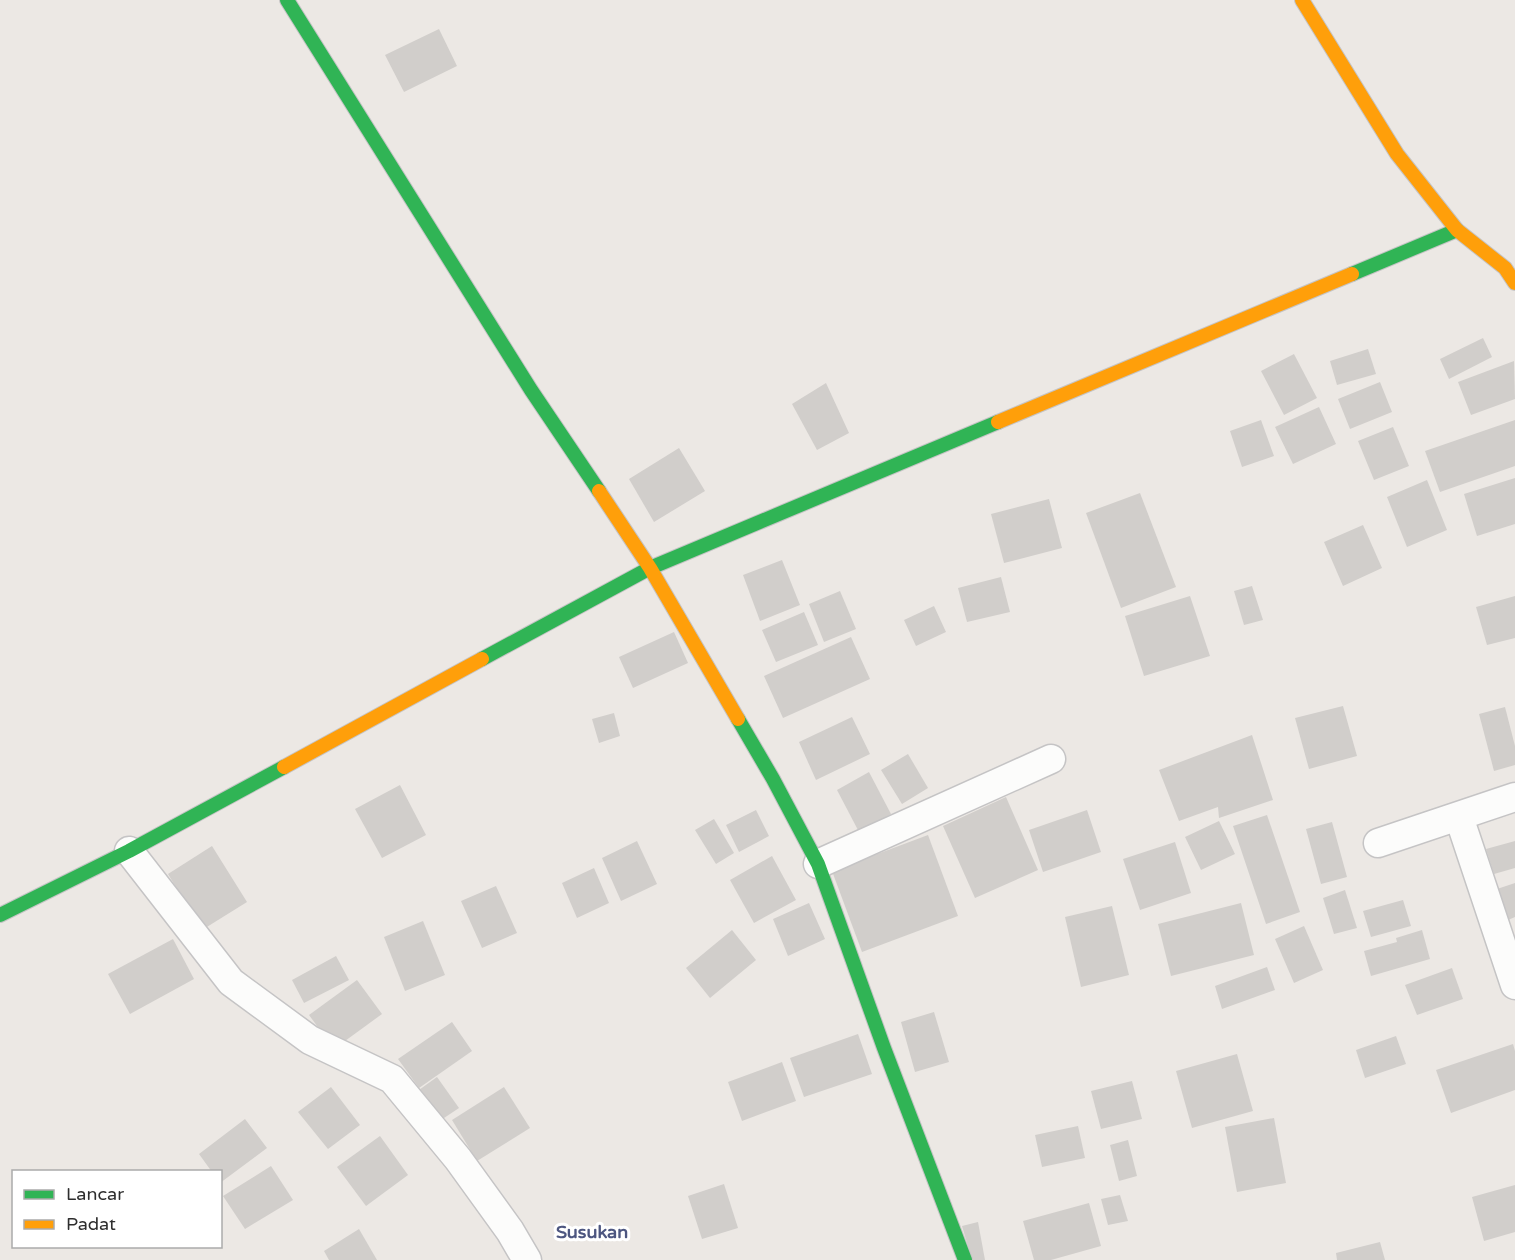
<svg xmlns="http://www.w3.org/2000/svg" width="1515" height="1260" font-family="'Varela Round',sans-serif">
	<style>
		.building { fill: #d1cecb }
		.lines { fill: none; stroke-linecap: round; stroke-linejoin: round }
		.street-casing { stroke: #c5c4c5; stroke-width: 31 }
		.fast-casing { stroke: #c5c4c5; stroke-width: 16 }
		.slow-casing { stroke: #c5c4c5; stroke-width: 16 }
		.street { stroke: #fcfcfb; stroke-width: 28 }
		.fast { stroke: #30b455; stroke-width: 14 }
		.slow { stroke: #ff9f0a; stroke-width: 14 }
		.labels { text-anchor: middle; stroke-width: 6; stroke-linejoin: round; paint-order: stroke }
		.quarter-label { font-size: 18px; font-weight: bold; fill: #4d5680; stroke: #fff }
	</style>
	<rect width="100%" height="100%" fill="#ece8e4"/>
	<g class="building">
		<polygon points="439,29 457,66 404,92 385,55"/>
		<polygon points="1483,338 1492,357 1449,379 1440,359"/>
		<polygon points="1368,349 1376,374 1337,385 1330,361"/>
		<polygon points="1294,354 1317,398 1284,415 1261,371"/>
		<polygon points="1514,361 1515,399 1471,415 1458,382"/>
		<polygon points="1380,382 1392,412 1350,429 1338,399"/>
		<polygon points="826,383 849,433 817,450 792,404"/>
		<polygon points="1319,407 1336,444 1293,464 1275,427"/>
		<polygon points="1261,420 1274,456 1242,467 1230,431"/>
		<polygon points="1515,420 1515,466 1440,492 1425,451"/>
		<polygon points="1393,427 1409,466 1374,480 1358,441"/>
		<polygon points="679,448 705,491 654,522 629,479"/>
		<polygon points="1515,478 1515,524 1477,536 1464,494"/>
		<polygon points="1427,480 1447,530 1407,547 1387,497"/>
		<polygon points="1140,493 1176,587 1121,608 1086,513"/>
		<polygon points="1049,499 1062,548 1004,563 991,514"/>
		<polygon points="1363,525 1382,568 1343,586 1324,542"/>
		<polygon points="782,560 800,605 760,621 743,575"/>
		<polygon points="1001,577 1010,612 967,622 958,588"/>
		<polygon points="1252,586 1263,620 1244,625 1234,591"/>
		<polygon points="840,591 856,629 824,642 809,604"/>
		<polygon points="1190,596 1210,656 1144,676 1125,616"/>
		<polygon points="1515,596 1515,638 1487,645 1476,607"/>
		<polygon points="934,606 946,632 916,646 904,620"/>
		<polygon points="804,612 818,645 776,662 762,630"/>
		<polygon points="674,632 688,663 633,688 619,657"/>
		<polygon points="851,637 870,679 783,718 764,676"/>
		<polygon points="1343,706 1357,756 1309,769 1295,718"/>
		<polygon points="1505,707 1515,746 1515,765 1494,771 1479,714"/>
		<polygon points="614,713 620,736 599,743 592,719"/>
		<polygon points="852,717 870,754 816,780 799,742"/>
		<polygon points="1252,735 1273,800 1219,818 1218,807 1179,821 1159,770"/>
		<polygon points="908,754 928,788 902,804 881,770"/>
		<polygon points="869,772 891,814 859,832 837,790"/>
		<polygon points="400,785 426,835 382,858 355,809"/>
		<polygon points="1006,797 1038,870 975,898 943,826"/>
		<polygon points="756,810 769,836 739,852 726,825"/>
		<polygon points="1087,810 1101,852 1043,872 1029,830"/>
		<polygon points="1267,815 1300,912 1266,924 1233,826"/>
		<polygon points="714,819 734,853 716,864 695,830"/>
		<polygon points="1219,821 1235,854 1201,870 1185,837"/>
		<polygon points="1332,822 1347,877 1321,884 1306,829"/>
		<polygon points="928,835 958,916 862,952 832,871"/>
		<polygon points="637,841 657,884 621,901 602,858"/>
		<polygon points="1515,841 1515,868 1494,874 1486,849"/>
		<polygon points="1175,842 1191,893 1140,910 1123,859"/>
		<polygon points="212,846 247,902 202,930 168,874"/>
		<polygon points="772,856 796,900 754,923 730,880"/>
		<polygon points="594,868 609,903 577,918 562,883"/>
		<polygon points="1515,883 1515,917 1508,920 1497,889"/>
		<polygon points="496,886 517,933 482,948 461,901"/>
		<polygon points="1345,890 1357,928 1334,934 1323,898"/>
		<polygon points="1403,900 1411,926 1371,937 1363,911"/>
		<polygon points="809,903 825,939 788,956 773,919"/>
		<polygon points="1241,903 1254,955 1171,976 1158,924"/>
		<polygon points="1112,906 1129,975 1081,987 1065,917"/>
		<polygon points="423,921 445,975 405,991 384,937"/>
		<polygon points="1304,926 1323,970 1294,983 1275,939"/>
		<polygon points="732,930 756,960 710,998 686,968"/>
		<polygon points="1422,930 1430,959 1371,976 1364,951 1397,942 1396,938"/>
		<polygon points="173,939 194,979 130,1014 108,974"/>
		<polygon points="336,956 349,980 304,1003 292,980"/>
		<polygon points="1267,967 1275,990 1222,1009 1215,986"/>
		<polygon points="1452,968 1463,999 1417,1015 1405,985"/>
		<polygon points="357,980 382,1014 334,1049 309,1015"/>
		<polygon points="934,1012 949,1062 915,1072 901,1022"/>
		<polygon points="452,1022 472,1051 419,1088 398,1059"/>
		<polygon points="858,1034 872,1074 804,1097 790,1058"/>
		<polygon points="1396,1036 1406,1064 1365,1078 1356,1050"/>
		<polygon points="1513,1044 1515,1051 1515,1090 1451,1113 1436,1070"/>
		<polygon points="1237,1054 1253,1111 1192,1128 1176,1071"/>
		<polygon points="782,1062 796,1101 742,1121 728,1082"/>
		<polygon points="437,1077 459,1108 432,1126 412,1095"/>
		<polygon points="1132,1081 1142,1119 1101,1129 1091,1091"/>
		<polygon points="331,1087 360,1125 328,1149 298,1112"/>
		<polygon points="504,1087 530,1128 477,1161 452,1120"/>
		<polygon points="1274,1118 1286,1183 1237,1192 1225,1127"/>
		<polygon points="245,1119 267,1148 220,1183 220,1172 212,1172 199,1154"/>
		<polygon points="1078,1126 1085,1158 1042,1167 1035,1135"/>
		<polygon points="380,1136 408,1175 366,1206 337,1167"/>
		<polygon points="1128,1140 1137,1176 1119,1181 1110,1145"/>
		<polygon points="271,1166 293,1200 245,1229 223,1196"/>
		<polygon points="724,1184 738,1228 702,1239 688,1196"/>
		<polygon points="1515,1185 1515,1232 1484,1241 1472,1197"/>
		<polygon points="1120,1195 1128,1221 1108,1225 1101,1199"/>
		<polygon points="1089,1203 1101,1246 1051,1260 1034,1260 1023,1221"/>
		<polygon points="978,1222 985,1260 972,1260 962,1226"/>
		<polygon points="359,1229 377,1260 329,1260 324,1251"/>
		<polygon points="1380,1242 1385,1260 1337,1260 1336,1253"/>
	</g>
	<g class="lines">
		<defs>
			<g id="street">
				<polyline points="1459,817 1515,985"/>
				<polyline points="1378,843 1515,797"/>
				<polyline points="129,851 231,982 310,1040 392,1079 458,1159 510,1231 527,1260"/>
				<polyline points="818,864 1051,759"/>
			</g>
			<g id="fast">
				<polyline points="287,0 531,390 599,491"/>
				<polyline points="1352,274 1457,230"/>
				<polyline points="482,659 650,568 998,422"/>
				<polyline points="738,719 773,779 818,864 884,1048 965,1260"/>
				<polyline points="0,915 129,851 284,767"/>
			</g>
			<g id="slow">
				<polyline points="1302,0 1397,154 1457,230 1505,268 1515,283"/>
				<polyline points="998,422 1352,274"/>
				<polyline points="599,491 650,568 738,719"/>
				<polyline points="284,767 482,659"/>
			</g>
		</defs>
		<use href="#street" class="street-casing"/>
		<use href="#fast" class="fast-casing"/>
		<use href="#slow" class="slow-casing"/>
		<use href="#street" class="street"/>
		<use href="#fast" class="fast"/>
		<use href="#slow" class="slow"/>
	</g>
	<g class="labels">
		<g class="quarter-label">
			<text x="592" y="1238">Susukan</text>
		</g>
	</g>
	<rect x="12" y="1170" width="210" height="78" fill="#ffffff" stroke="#ababab" stroke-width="1.5"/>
	<rect x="24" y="1190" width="30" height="9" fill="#30b455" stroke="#ababab" stroke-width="1.5"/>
	<text x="66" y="1200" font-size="18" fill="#2e2e2e">Lancar</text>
	<rect x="24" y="1220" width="30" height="9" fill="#ff9f0a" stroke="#ababab" stroke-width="1.5"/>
	<text x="66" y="1230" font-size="18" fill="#2e2e2e">Padat</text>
</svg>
